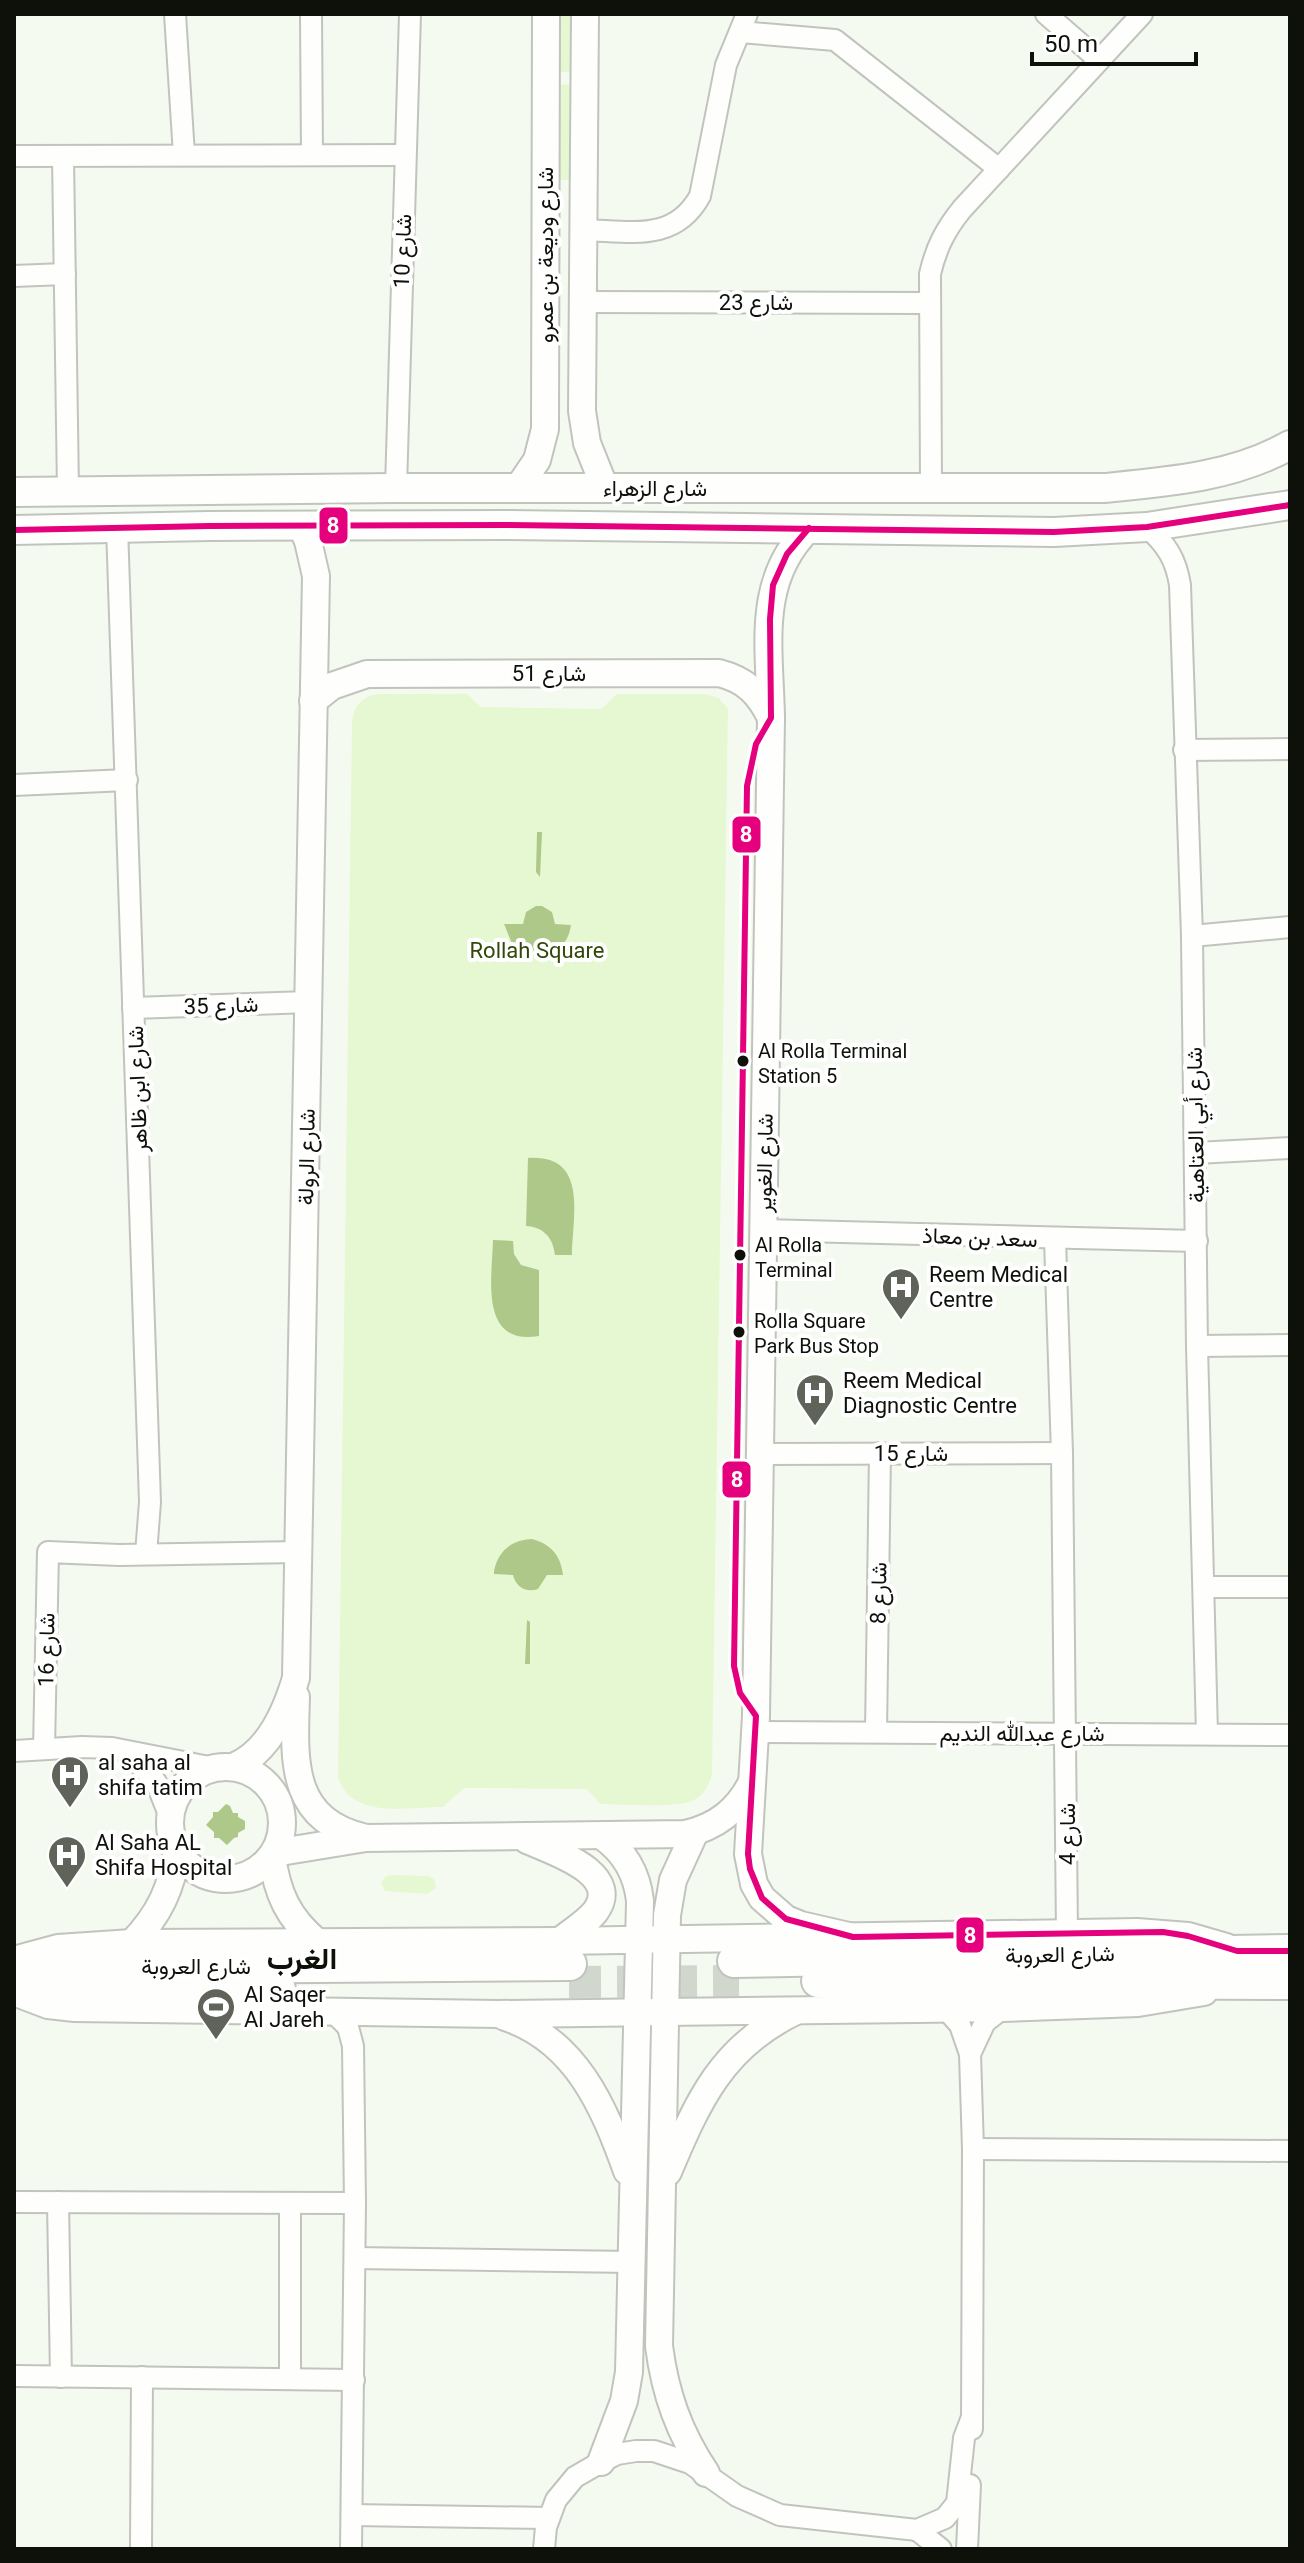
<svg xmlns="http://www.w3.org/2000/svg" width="1304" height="2563" font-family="Roboto,Vazirmatn,sans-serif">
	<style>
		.green { fill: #e6f8d1 }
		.water { fill: #aec889 }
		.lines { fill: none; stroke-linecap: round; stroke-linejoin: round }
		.primary-tunnel { stroke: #d2d7ce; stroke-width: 32; stroke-dasharray: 32 16; stroke-linecap: butt }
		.minor-casing { stroke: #c1c4bd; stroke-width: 24 }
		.tertiary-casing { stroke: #c1c4bd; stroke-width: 30 }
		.secondary-casing { stroke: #c1c4bd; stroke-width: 32 }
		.primary-casing { stroke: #c1c4bd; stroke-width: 36 }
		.minor { stroke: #fefefd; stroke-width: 20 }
		.tertiary { stroke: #fefefd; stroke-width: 26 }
		.secondary { stroke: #fefefd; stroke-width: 28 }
		.primary { stroke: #fefefd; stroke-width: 32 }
		.bus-1-casing { stroke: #fff; stroke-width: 12 }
		.bus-1 { stroke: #e5007d; stroke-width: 6 }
		.bus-dot { fill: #0e110a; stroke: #fff; stroke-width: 3 }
		.labels { text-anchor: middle; stroke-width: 8; stroke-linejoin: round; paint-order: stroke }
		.bus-label { font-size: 20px; fill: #0e110a; stroke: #fff; text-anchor: start }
		.street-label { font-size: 22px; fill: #0e110a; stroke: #fff }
		.park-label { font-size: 22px; fill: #324708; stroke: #fff }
		.poi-label { font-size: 22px; fill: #0e110a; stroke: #fff; text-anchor: start }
		.district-label { font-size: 30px; font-weight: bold; fill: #0e110a; stroke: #fff }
		.line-badge { stroke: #fff; stroke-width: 3 }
		.badge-label { font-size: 22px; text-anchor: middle; font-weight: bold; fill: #fff }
	</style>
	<rect width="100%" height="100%" fill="#f5faf0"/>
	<g class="green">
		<polygon points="559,14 571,14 571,72 558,72"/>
		<polygon points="558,84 571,85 571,180 558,180"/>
		<path d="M 379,694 L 467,694 L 481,707 L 601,709 L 617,694 L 705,694 L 719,698 L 728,709 L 712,1775 C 709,1785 704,1795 694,1800 C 678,1809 621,1804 600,1804 L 587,1789 L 464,1788 L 443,1807 C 408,1807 353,1820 338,1778 L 352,721 C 354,705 363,696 379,694 Z"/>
		<polygon points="391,1875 429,1876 435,1880 436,1888 427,1894 385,1891 381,1883 386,1876"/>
	</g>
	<g class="water">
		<polygon points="537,832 542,832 540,877 536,872"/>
		<path d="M 536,906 L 542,906 L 552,912 L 555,924 L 571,925 C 567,955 536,967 513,946 L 504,924 L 523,924 L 526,912 Z"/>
		<path d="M 528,1158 C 588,1154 573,1214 572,1255 L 555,1255 C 553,1237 543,1227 526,1226 Z"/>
		<path d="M 493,1240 L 513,1241 L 514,1254 L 521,1265 L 539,1270 L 539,1336 C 479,1346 492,1278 493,1240 Z"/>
		<path d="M 532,1539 C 551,1544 561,1556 563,1575 L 547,1575 L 538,1589 C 526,1593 516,1587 513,1575 L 494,1574 L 494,1571 C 498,1551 511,1540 532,1539 Z"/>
		<polygon points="527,1620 530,1622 530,1664 525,1664"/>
		<polygon points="226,1804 230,1806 233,1813 238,1813 238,1817 245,1821 245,1829 238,1833 238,1837 234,1838 227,1845 219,1838 214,1838 214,1832 206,1825 213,1817 213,1812 218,1812"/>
	</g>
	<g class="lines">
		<polyline class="primary-tunnel" points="569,1982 739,1981"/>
		<defs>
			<g id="minor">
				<polyline points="175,14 184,155"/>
				<polyline points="311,14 312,155"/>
				<polyline points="1046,14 1099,60"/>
				<polyline points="740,32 835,40 999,169"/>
				<polyline points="14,156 405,155"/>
				<polyline points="63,156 68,491"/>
				<path d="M 583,230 C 630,231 674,243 700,196 L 726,65 L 747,14"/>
				<polyline points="14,276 65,274"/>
				<polyline points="583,302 929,303"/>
				<polyline points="396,488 410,14"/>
				<path d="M 931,488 L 930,274 C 936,248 945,230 962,209 L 1142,14"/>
				<polyline points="117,527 150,1502 146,1554"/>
				<path d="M 1147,527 C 1166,544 1176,559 1180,585 L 1192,936 L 1197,1346 L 1207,1734"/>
				<polyline points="1184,750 1290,749"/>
				<polyline points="14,785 127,780"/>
				<polyline points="1192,936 1290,927"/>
				<polyline points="133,1008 309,1002"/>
				<polyline points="1196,1153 1290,1148"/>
				<polyline points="763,1230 1197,1241"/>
				<polyline points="1055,1239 1062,1453 1067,1933"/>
				<polyline points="1197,1346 1290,1345"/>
				<polyline points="760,1454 1062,1453"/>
				<polyline points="1204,1587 1290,1587"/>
				<polyline points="755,1732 1290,1735"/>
				<polyline points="876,1732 880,1453"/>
				<polyline points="44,1749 48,1552 119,1555 300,1552"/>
				<polyline points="14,1751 82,1747 112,1748 214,1768"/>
				<polyline points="129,1753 156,1782 170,1817"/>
				<polyline points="945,2008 960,2025 970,2054 973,2149 972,2429"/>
				<polyline points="334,2013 348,2027 353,2046 355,2203 351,2549"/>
				<polyline points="970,2054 985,2022 1003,2008"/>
				<polyline points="973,2149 1290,2151"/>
				<polyline points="14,2202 355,2203"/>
				<polyline points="58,2202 61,2377"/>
				<polyline points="290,2204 290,2379"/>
				<polyline points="355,2258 631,2262"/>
				<polyline points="14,2376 354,2380"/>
				<polyline points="352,2515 549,2518"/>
				<polyline points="917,2530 941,2549"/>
				<polyline points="141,2549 142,2377"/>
				<polyline points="544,2549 546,2527 556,2500 575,2477 601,2462 617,2454 636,2451 654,2451 690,2463 737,2496 780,2515 917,2530 945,2518 957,2503 964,2438 972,2417"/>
				<polyline points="967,2549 970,2485"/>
			</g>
			<g id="tertiary">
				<polyline points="585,14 582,411 587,443 605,488"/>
				<polyline points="518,488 537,460 545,429 546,14"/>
				<path d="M 809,528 C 755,581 770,649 771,718 L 756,1716 L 748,1854 L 754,1884 L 762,1898 L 786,1919 L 801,1925 L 853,1937"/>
				<path d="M 313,701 L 332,686 L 367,674 L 719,673 C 746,680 759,693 771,718"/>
				<path d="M 296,1697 C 294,1761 289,1820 366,1838"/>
				<path d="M 233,1767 C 268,1753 286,1712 296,1678 L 316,576 L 308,541 L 301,525"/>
				<circle cx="226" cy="1823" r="56"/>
				<path d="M 695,1832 L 673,1880 L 667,1915 L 659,2346 C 665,2393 679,2433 706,2473"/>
				<path d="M 527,1840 C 551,1851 624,1873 595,1912 C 586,1923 571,1932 560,1941"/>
				<path d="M 274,1853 L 366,1838 L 685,1834 C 717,1827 738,1810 752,1782"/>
				<path d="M 272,1856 C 277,1893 288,1918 317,1942"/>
				<path d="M 132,1943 C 159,1915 172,1888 177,1850"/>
				<polyline points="21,1958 58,1948 132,1943 560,1941 1137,1932 1188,1936 1226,1947"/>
				<polyline points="19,1994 48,2005 75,2008 498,2014 1003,2008 1138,2003 1204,1992"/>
				<path d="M 505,2017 C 576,2040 604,2107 627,2171"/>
				<path d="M 668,2172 C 698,2101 722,2046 796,2011"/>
				<path d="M 601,2462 L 624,2401 L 629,2372 L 640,1901 C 637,1873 625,1852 602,1836"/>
			</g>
			<g id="secondary">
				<path d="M 14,492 L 396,488 L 1104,488 C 1168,482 1233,477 1290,445"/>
				<polyline points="14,530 209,526 507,525 1054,532 1147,527 1290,505"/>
			</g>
			<g id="primary">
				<polyline points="734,1961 1290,1951"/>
				<polyline points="14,1964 195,1967 570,1964"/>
				<polyline points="818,1981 1290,1983"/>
				<polyline points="14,1990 279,1989"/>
			</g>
		</defs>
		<use href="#minor" class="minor-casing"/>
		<use href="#tertiary" class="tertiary-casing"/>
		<use href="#secondary" class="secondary-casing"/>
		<use href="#primary" class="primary-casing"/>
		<use href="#minor" class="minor"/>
		<use href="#tertiary" class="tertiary"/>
		<use href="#secondary" class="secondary"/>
		<use href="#primary" class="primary"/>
		<defs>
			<g id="bus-1">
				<polyline points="809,528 787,554 773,585 770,619 771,718 756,744 747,786 734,1666 740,1693 756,1716 748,1854 750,1869 762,1898 786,1919 853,1937 1163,1932 1188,1936 1237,1951 1290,1951"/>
				<polyline points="14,530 209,526 507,525 1054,532 1147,527 1290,505"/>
			</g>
		</defs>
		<use href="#bus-1" class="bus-1-casing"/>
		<use href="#bus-1" class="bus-1"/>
	</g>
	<defs>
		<symbol id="hospital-pin" viewBox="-11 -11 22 30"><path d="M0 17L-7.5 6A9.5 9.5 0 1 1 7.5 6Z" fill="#5f635a" stroke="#fff"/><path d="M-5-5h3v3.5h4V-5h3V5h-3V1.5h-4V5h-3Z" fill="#fff"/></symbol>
		<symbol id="stadium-pin" viewBox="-11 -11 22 30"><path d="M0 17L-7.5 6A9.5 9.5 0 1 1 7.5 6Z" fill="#5f635a" stroke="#fff"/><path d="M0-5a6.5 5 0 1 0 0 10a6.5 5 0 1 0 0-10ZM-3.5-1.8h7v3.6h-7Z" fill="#fff"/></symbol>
	</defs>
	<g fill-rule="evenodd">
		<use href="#hospital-pin" x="879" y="1265" width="44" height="60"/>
		<use href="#hospital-pin" x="793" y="1371" width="44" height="60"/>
		<use href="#hospital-pin" x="48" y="1753" width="44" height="60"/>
		<use href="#hospital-pin" x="45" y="1833" width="44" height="60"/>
		<use href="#stadium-pin" x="194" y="1985" width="44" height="60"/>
	</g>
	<g class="bus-dot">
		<circle cx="743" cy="1061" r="7"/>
		<circle cx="740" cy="1255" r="7"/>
		<circle cx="739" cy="1332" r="7"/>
	</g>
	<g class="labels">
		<g class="bus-label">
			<text x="758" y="1058">Al Rolla Terminal<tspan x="758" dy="25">Station 5</tspan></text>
			<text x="755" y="1252">Al Rolla<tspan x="755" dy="25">Terminal</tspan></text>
			<text x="754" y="1328">Rolla Square<tspan x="754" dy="25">Park Bus Stop</tspan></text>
		</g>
		<g class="street-label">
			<text transform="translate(402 251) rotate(-88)" y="8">شارع 10</text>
			<text transform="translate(545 255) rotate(-90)" y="8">شارع وديعة بن عمرو</text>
			<text x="756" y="310">شارع 23</text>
			<text x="655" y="496">شارع الزهراء</text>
			<text x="549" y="681">شارع 51</text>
			<text transform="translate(221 1005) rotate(-2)" y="8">شارع 35</text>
			<text transform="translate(137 1089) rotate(-92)" y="8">شارع ابن ظاهر</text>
			<text transform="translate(1195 1125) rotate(-91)" y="8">شارع أبي العتاهية</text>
			<text transform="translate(306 1157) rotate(-89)" y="8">شارع الرولة</text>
			<text transform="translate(764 1163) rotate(-89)" y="8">شارع الغوير</text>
			<text transform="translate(980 1237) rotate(2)" y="8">سعد بن معاذ</text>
			<text x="911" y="1461">شارع 15</text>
			<text transform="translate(878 1593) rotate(-89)" y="8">شارع 8</text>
			<text transform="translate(46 1650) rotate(-89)" y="8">شارع 16</text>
			<text x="1022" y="1741">شارع عبدالله النديم</text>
			<text transform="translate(1067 1834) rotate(-90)" y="8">شارع 4</text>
			<text transform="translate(1060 1954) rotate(-1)" y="8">شارع العروبة</text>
			<text x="196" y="1974">شارع العروبة</text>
		</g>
		<g class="park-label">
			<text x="537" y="958">Rollah Square</text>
		</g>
		<g class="poi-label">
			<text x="929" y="1282">Reem Medical<tspan x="929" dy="25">Centre</tspan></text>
			<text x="843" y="1388">Reem Medical<tspan x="843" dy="25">Diagnostic Centre</tspan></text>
			<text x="98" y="1770">al saha al<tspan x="98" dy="25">shifa tatim</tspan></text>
			<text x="95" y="1850">Al Saha AL<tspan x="95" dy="25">Shifa Hospital</tspan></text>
			<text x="244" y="2002">Al Saqer<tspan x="244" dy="25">Al Jareh</tspan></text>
		</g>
		<g class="district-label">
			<text x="302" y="1969">الغرب</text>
		</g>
	</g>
	<g class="line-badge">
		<rect x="318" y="506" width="31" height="39" rx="8" fill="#e5007d"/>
		<rect x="731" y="815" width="31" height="39" rx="8" fill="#e5007d"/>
		<rect x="721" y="1460" width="31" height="39" rx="8" fill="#e5007d"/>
		<rect x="955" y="1916" width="30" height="38" rx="8" fill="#e5007d"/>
	</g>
	<g class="badge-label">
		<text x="333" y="533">8</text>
		<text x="746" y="842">8</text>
		<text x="737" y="1487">8</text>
		<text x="970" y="1943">8</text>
	</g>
	<rect width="1304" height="2563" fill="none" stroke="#0e110a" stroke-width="32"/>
	<path d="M1032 52v12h164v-12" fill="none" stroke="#0e110a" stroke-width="4"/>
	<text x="1044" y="52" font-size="24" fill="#0e110a" stroke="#ffffff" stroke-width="6" paint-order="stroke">50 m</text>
</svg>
